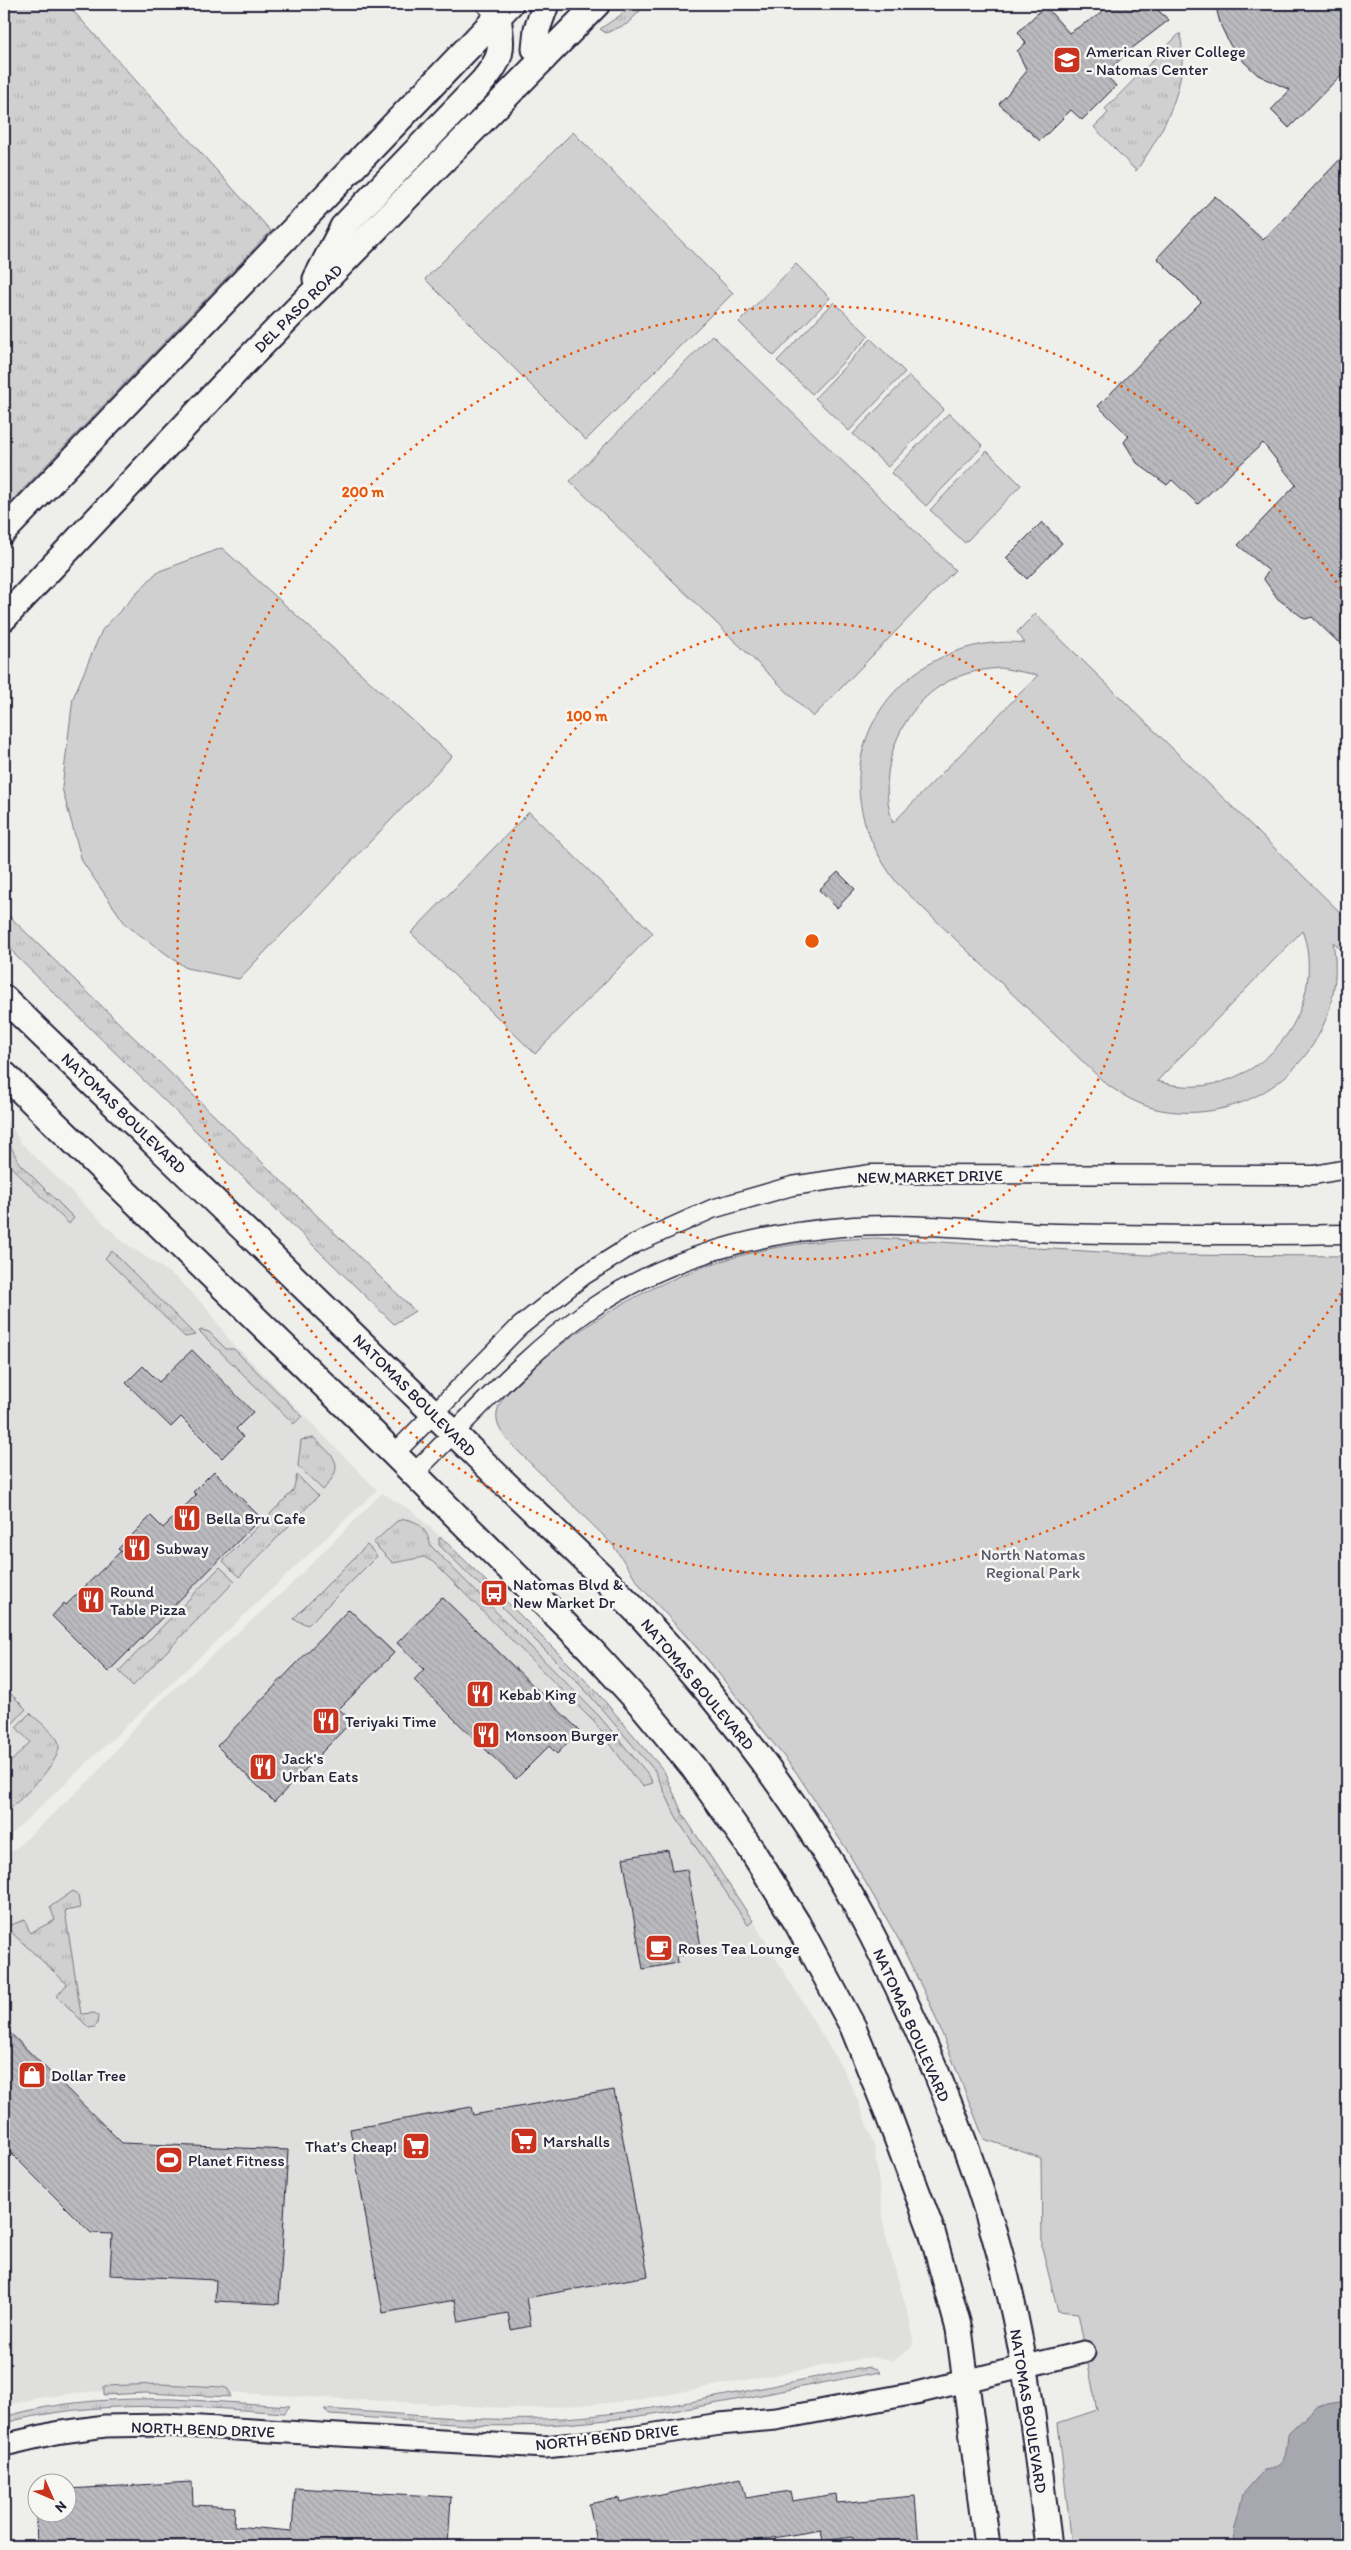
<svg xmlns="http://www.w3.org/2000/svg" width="1351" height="2550" font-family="Itim,sans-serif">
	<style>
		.built { fill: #dfdfde }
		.grass { fill: url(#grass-tufts); stroke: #797986 }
		.green { fill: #d0d0d1; stroke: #797986; fill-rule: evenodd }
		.water { fill: #a7a7af; stroke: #727281 }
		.building { fill: url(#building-back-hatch); stroke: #22223b }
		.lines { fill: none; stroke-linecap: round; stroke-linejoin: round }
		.minor-casing { stroke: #22223b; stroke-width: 21 }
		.tertiary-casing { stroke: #22223b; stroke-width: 25 }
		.secondary-casing { stroke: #22223b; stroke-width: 29 }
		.minor { stroke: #f6f6f2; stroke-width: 18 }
		.tertiary { stroke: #f6f6f2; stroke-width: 21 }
		.secondary { stroke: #f6f6f2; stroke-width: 25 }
		.ring { fill: none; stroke: #e8590c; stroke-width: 2.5; stroke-dasharray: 2.5 5 }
		.labels { text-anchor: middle; stroke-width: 5; stroke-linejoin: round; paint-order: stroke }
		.poi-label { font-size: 16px; fill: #22223b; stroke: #f6f6f2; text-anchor: start }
		.street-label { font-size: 16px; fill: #22223b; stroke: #f6f6f2 }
		.park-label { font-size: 16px; fill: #565668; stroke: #f6f6f2 }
		.centre { fill: #e8590c; stroke: #f6f6f2; stroke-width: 2.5 }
		.ring-label { font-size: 15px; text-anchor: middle; font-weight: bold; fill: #e8590c; stroke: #f6f6f2; stroke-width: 5; stroke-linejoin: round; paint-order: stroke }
	</style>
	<defs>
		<pattern id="grass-tufts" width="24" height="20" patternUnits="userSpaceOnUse" patternTransform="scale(1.25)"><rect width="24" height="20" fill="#d0d0d1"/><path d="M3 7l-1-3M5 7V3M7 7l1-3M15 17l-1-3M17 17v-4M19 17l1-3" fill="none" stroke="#b2b2b4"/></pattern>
		<pattern id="building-back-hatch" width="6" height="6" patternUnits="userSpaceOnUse" patternTransform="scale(1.25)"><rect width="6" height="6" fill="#bbbbbf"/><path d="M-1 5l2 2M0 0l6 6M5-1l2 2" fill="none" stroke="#a0a0a5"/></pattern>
	</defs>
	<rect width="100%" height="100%" fill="#eeeeeb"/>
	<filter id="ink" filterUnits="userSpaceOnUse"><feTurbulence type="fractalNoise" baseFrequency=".02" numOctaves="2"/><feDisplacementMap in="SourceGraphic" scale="10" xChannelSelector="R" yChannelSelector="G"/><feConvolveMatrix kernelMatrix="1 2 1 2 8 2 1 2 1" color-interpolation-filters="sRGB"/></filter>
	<g filter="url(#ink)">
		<g class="built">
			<polygon points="4,1114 21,1143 122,1241 177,1278 207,1308 235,1348 239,1349 377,1490 4,1841"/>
			<polygon points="382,1493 412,1511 430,1527 567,1661 660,1765 683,1815 754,1922 844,2071 859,2103 874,2145 885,2233 912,2329 913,2343 909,2350 898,2358 891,2361 871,2357 632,2401 525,2409 167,2389 86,2392 38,2398 4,2406 4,1854 13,1851 93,1777 146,1714 281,1594"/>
		</g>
		<g class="grass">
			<polygon points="4,4 67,4 271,231 4,509"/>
			<polygon points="637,4 647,4 627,24 606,33 600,29"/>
			<path d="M 1180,33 C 1190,84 1164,131 1136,171 L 1094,127 L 1108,113 L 1105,109 Z"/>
			<polygon points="4,911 415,1311 394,1324 15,955 4,936"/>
			<polygon points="4,1133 19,1163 74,1218 69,1224 4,1160"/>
			<polygon points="112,1251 195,1335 185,1337 105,1258"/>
			<polygon points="202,1330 209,1332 226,1349 234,1349 302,1416 294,1424 199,1331"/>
			<path d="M 314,1438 C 336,1459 346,1464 323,1490 L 298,1466 L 301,1440 Z"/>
			<polygon points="297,1475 318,1496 239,1577 223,1561 293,1491"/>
			<path d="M 405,1519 C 421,1521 427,1532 431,1546 L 599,1716 L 648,1774 L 653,1783 L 643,1786 L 634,1777 L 596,1724 L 433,1562 L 424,1557 L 393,1563 L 373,1543 L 397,1521 Z"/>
			<polygon points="439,1538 442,1538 493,1588 488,1593 439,1545"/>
			<polygon points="367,1545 377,1556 308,1625 293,1619"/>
			<polygon points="220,1567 235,1581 133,1686 119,1671"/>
			<polygon points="503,1598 595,1690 664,1771 683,1815 753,1921 748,1925 677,1819 655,1771 585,1690 498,1603"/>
			<polygon points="4,1687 26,1709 12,1724 4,1716"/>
			<path d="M 30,1713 C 38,1721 53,1731 58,1741 C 67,1758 19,1800 8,1811 L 4,1808 L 4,1769 L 30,1742 L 16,1727 Z"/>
			<polygon points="73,1891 78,1895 80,1908 65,1911 81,2014 95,2013 98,2016 97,2024 95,2027 89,2028 57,1996 67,1984 10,1931 4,1937 4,1927 25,1920 30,1933 55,1920 50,1907"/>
			<path d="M 870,2367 L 877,2369 L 880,2372 C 769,2392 657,2420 545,2425 C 474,2429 400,2419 330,2415 L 324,2409 C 408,2414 494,2424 578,2417 C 676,2409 773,2384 870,2367 Z"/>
			<polygon points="160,2384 223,2387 228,2389 231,2397 145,2393 104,2395 104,2386"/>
			<path d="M 174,2399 L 290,2406 L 284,2413 C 190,2406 96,2399 4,2423 L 4,2417 C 59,2401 117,2398 174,2399 Z"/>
		</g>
		<g class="green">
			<polygon points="573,132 733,293 586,440 425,279"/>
			<polygon points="796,264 830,298 774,356 739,322"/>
			<polygon points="834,302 869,336 812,394 777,361"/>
			<polygon points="712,335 955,570 813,717 570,481"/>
			<polygon points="871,339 905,372 849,431 815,398"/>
			<polygon points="909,376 944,409 888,467 853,434"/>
			<polygon points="949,413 983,446 926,506 891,473"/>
			<polygon points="987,451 1021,485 965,543 930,510"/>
			<polygon points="222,548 452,756 239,979 186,968 126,925 82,861 62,788 73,698 102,630 157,572"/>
			<path d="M 1035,614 L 1347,919 L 1347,947 L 1343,951 L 1333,942 C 1351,1044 1261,1128 1161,1110 C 1140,1106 1121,1095 1104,1082 L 897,883 C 881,862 868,839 862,812 C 841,712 930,633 1025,643 L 1017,632 ZM 1001,668 L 1038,675 L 893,823 C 874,768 903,697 960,676 C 973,671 987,669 1001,668 ZM 1302,931 C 1308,945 1309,961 1308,976 C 1302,1049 1229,1104 1157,1081 Z"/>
			<polygon points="529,812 653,933 535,1054 411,933"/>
			<path d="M 877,1238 L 1148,1255 L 1347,1256 L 1347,2546 L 1072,2546 L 1058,2423 L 1097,2410 L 1078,2313 L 1058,2311 L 1042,2248 L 1041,2158 L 984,2139 L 931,2006 L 899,1940 L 845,1847 L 796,1772 L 708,1660 L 642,1588 L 612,1544 L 509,1442 C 500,1431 494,1422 498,1408 C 502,1396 514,1387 522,1379 C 580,1322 657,1279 735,1257 C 782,1244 828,1239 877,1238 Z"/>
		</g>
		<path class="water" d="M 1340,2403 L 1347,2404 L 1347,2546 L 1235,2546 L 1234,2532 L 1243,2494 L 1264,2470 C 1287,2467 1286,2454 1288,2434 L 1317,2406 Z"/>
		<g class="building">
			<polygon points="1108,4 1151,4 1169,20 1131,49 1105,74 1116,86 1082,120 1071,110 1040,141 999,104 1027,71 1017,51 1026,43 1018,32 1045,6 1069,33 1100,14"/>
			<polygon points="1215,4 1347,4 1347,69 1289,128 1271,110 1290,90 1258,75 1244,62 1230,45 1221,26"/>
			<polygon points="1347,152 1347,633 1338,642 1312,617 1305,619 1278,599 1263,578 1269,571 1238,545 1296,485 1263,443 1198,504 1172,480 1167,485 1137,463 1124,442 1129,436 1098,406 1201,302 1157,258 1215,196 1263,240"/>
			<polygon points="1042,522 1062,543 1027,579 1006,558"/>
			<polygon points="838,872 855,889 837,908 819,890"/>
			<polygon points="192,1350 253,1412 236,1429 243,1437 222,1458 181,1417 171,1427 126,1383 143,1366 159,1382"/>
			<polygon points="214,1471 261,1518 108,1672 52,1616 64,1603 66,1605 121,1551 118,1549 151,1516 163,1528 196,1495 193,1492"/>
			<polygon points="442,1597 579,1730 557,1754 549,1746 516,1779 414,1680 424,1669 397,1643"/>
			<polygon points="349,1609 394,1653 339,1709 352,1721 274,1802 217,1746"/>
			<polygon points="668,1850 672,1871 687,1869 702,1952 677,1956 678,1963 643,1969 623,1858"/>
			<polygon points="4,2027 122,2143 288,2150 279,2304 215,2301 216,2280 110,2275 112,2234 91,2233 4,2146"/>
			<polygon points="614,2090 648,2276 526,2298 531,2326 511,2330 508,2313 459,2322 455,2300 383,2313 350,2129 471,2107 473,2115"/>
			<polygon points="741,2478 746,2498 790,2491 792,2501 836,2494 837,2503 915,2496 919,2546 854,2546 853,2537 823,2541 821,2530 755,2541 756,2546 598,2546 589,2504 619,2498 620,2502 656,2494 657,2496"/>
			<polygon points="192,2482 193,2505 235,2507 234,2526 292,2531 295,2488 451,2497 448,2546 37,2546 35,2490 38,2490 38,2512 68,2512 68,2489"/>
		</g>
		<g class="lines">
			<defs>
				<g id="minor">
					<polyline points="485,4 498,16"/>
					<polyline points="394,1454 519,1327 583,1276 634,1244 712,1209 792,1186 871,1174 1314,1175 1347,1169"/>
					<path d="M 414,1473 C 471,1417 523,1356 589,1310 C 664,1259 753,1234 843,1227 C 913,1221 986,1231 1057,1233 C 1154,1235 1250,1236 1347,1234"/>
				</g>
				<polyline id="tertiary" points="4,2445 55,2433 105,2426 166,2425 545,2447 630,2438 720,2424 776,2419 916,2393 1084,2352"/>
				<g id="secondary">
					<polyline points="543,59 535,49 537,29 546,4"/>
					<path d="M 316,279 L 343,227 L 482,82 C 504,56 502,50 498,16"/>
					<polyline points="4,531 510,4"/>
					<polyline points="4,618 242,365 597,4"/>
					<path d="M 4,998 C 161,1150 320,1301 476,1455 C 530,1509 589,1561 642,1617 C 730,1711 814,1822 873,1937 C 932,2051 989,2191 1015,2317 C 1031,2392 1039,2470 1049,2546"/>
					<polyline points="4,1074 362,1422 590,1649 645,1709 693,1767 751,1849 797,1923 853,2027 885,2106 932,2232 959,2329 987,2546"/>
				</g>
			</defs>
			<use href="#minor" class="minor-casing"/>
			<use href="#tertiary" class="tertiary-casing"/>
			<use href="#secondary" class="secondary-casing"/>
			<use href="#minor" class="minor"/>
			<use href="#tertiary" class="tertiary"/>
			<use href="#secondary" class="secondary"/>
		</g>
	</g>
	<g class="ring">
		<circle cx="812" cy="941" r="318"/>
		<path d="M1345 1287A635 635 0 1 1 1345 595"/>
	</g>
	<defs>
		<symbol id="school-square" viewBox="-11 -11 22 22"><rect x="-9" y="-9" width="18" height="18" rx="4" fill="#c8321e" stroke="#f6f6f2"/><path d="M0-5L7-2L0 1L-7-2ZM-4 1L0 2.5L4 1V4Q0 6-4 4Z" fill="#fff"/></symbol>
		<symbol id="restaurant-square" viewBox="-11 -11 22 22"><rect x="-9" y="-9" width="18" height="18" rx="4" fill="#c8321e" stroke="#f6f6f2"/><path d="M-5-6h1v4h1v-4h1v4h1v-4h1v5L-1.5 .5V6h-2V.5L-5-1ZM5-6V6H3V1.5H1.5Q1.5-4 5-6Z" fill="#fff"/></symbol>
		<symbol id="bus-square" viewBox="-11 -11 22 22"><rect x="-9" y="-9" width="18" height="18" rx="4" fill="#c8321e" stroke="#f6f6f2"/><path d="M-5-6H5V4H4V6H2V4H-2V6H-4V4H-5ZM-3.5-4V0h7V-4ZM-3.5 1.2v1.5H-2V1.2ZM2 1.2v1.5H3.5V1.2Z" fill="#fff"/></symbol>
		<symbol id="cafe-square" viewBox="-11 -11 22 22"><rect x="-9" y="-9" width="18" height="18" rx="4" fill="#c8321e" stroke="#f6f6f2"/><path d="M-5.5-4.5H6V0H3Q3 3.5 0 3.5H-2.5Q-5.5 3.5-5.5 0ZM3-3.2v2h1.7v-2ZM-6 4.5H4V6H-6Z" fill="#fff"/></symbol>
		<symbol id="shop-square" viewBox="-11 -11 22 22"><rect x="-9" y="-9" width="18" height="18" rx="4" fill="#c8321e" stroke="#f6f6f2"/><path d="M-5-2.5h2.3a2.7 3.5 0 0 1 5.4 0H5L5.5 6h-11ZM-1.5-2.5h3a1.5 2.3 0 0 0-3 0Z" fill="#fff"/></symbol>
		<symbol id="supermarket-square" viewBox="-11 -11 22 22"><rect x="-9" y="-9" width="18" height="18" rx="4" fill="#c8321e" stroke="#f6f6f2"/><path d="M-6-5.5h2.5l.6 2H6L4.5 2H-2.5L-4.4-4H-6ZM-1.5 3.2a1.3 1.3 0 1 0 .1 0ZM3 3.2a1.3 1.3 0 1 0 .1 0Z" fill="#fff"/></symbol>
		<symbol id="stadium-square" viewBox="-11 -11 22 22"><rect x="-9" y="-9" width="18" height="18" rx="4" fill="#c8321e" stroke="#f6f6f2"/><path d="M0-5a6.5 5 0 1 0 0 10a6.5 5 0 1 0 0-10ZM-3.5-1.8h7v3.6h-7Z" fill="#fff"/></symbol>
	</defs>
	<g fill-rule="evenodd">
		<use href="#school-square" x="1051" y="44" width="32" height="32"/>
		<use href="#restaurant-square" x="171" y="1502" width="32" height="32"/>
		<use href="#restaurant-square" x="121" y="1532" width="32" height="32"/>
		<use href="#bus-square" x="478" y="1577" width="32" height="32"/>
		<use href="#restaurant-square" x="75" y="1584" width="32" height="32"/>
		<use href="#restaurant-square" x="464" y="1678" width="32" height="32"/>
		<use href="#restaurant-square" x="310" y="1705" width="32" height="32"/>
		<use href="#restaurant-square" x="470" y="1719" width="32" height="32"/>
		<use href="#restaurant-square" x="247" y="1751" width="32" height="32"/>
		<use href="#cafe-square" x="643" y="1932" width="32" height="32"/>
		<use href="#shop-square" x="16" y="2059" width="32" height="32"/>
		<use href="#supermarket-square" x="508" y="2125" width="32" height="32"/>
		<use href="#supermarket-square" x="400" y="2130" width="32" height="32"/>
		<use href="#stadium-square" x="153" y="2144" width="32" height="32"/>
	</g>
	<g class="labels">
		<g class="poi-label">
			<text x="1086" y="57">American River College<tspan x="1086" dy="18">- Natomas Center</tspan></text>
			<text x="206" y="1524">Bella Bru Cafe</text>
			<text x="156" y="1554">Subway</text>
			<text x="513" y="1590">Natomas Blvd &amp;<tspan x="513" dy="18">New Market Dr</tspan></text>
			<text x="110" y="1597">Round<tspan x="110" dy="18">Table Pizza</tspan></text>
			<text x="499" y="1700">Kebab King</text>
			<text x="345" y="1727">Teriyaki Time</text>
			<text x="505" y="1741">Monsoon Burger</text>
			<text x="282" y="1764">Jack's<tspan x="282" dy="18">Urban Eats</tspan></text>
			<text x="678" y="1954">Roses Tea Lounge</text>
			<text x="51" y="2081">Dollar Tree</text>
			<text x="543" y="2147">Marshalls</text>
			<text x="397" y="2152" text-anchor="end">That’s Cheap!</text>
			<text x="188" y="2166">Planet Fitness</text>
		</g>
		<g class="street-label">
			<text transform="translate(298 308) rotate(-45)" y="6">DEL PASO ROAD</text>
			<text transform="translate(124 1113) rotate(44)" y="6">NATOMAS BOULEVARD</text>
			<text transform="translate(930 1176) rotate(-1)" y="6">NEW MARKET DRIVE</text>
			<text transform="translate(415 1395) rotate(45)" y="6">NATOMAS BOULEVARD</text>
			<text transform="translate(698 1684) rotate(50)" y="6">NATOMAS BOULEVARD</text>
			<text transform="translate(912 2025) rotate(66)" y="6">NATOMAS BOULEVARD</text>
			<text transform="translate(1029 2411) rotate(81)" y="6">NATOMAS BOULEVARD</text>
			<text transform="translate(203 2429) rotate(2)" y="6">NORTH BEND DRIVE</text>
			<text transform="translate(607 2437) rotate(-6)" y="6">NORTH BEND DRIVE</text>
		</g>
		<g class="park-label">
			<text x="1033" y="1560">North Natomas<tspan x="1033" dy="18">Regional Park</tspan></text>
		</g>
	</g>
	<circle cx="812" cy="941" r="8" class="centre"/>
	<g class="ring-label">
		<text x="363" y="497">200 m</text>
		<text x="587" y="721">100 m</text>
	</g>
	<rect width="1351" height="2550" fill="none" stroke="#f6f6f2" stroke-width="20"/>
	<rect x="10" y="10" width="1331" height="2530" fill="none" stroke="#22223b" stroke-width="2" filter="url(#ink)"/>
	<g transform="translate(52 2498) rotate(135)"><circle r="24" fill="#f6f6f2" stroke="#a1a1a9"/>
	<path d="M0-4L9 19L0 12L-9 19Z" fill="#c8321e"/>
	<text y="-8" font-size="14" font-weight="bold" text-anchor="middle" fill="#22223b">N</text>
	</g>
</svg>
